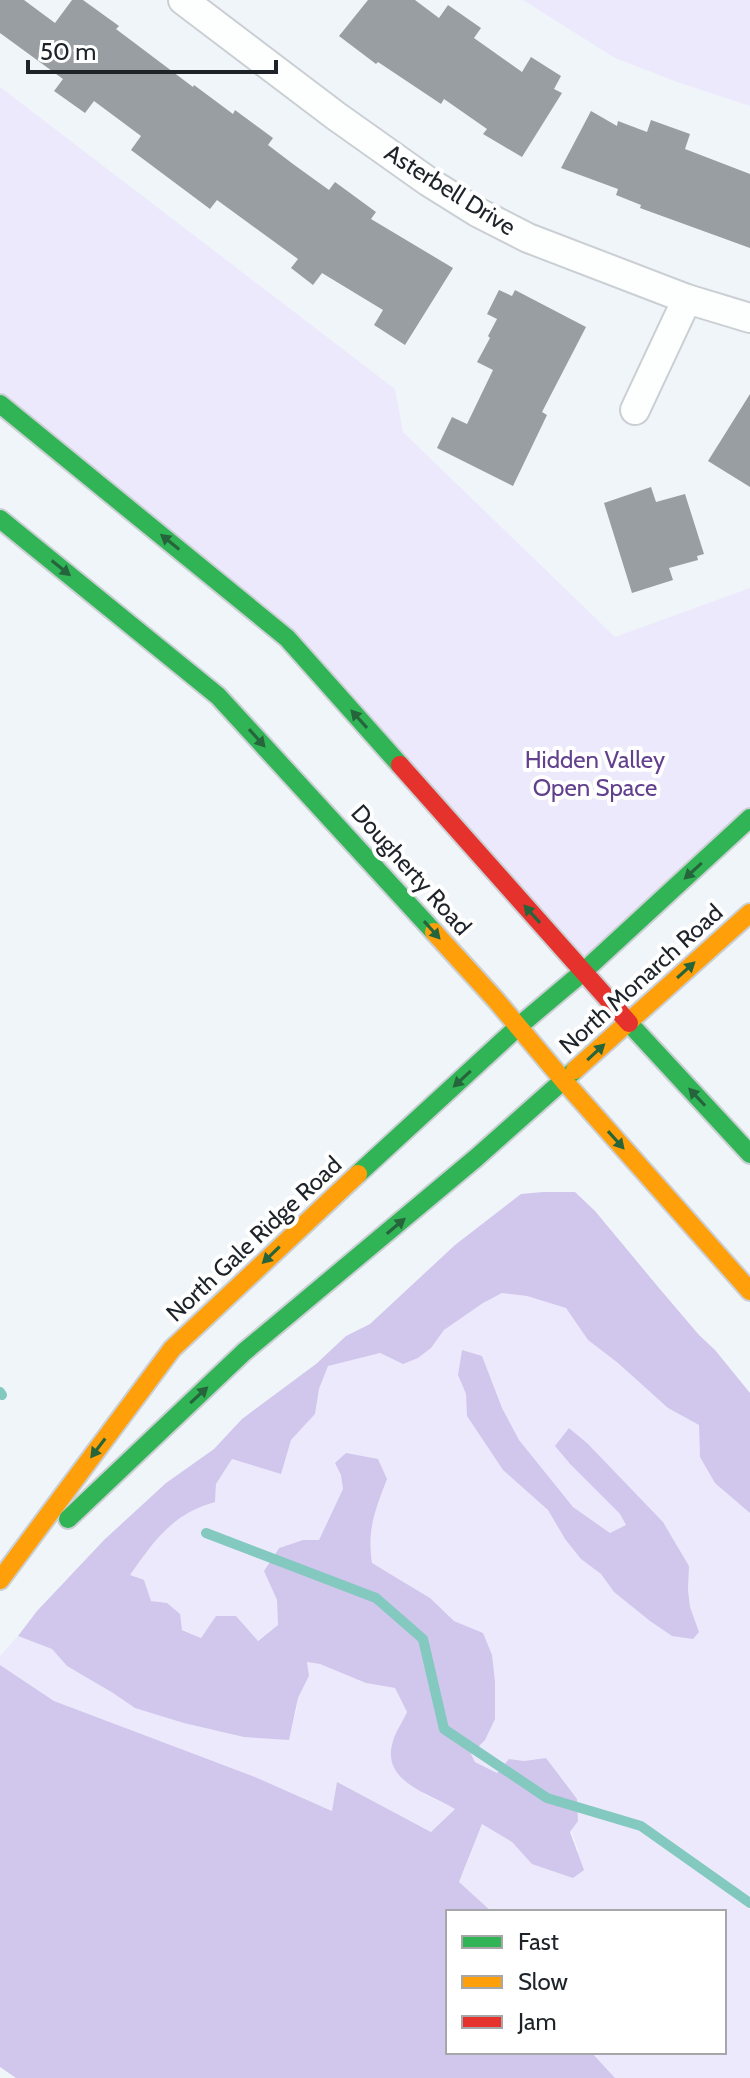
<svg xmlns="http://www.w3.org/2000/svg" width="750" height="2078" font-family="Cabin,sans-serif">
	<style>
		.green { fill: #ece9fc; fill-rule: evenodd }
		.forest { fill: #d1c6ec }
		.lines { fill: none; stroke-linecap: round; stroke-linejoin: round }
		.stream { stroke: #83c9bf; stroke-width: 10 }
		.building { fill: #989ea1 }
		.street-casing { stroke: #cacfd4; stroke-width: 32 }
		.fast-casing { stroke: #cacfd4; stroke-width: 22 }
		.slow-casing { stroke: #cacfd4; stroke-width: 22 }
		.jam-casing { stroke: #cacfd4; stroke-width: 22 }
		.street { stroke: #fdfefe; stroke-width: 28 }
		.fast { stroke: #30b455; stroke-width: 18 }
		.slow { stroke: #ff9f0a; stroke-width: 18 }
		.jam { stroke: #e5322d; stroke-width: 18 }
		.oneway { fill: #26643c }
		.labels { text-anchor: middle; stroke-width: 8; stroke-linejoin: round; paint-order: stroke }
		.street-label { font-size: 24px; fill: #1d2328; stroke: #fff }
		.park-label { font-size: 24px; fill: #62408e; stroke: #fff }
	</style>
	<rect width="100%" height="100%" fill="#f0f5fa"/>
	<g class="green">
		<polygon points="523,0 750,0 750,106 677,82 615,58"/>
		<polygon points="0,87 395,389 403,432 615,637 750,588 750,818 583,972 287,638 0,404"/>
		<path d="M 502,1293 L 527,1296 L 566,1308 L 588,1340 L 618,1363 L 668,1408 L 699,1425 L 700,1457 L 750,1513 L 750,2078 L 615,2078 L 591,2052 L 724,2052 L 724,1912 L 492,1912 L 459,1883 L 482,1824 L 512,1842 L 533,1864 L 579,1851 C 565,1821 565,1785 546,1758 L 524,1761 L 509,1759 L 497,1773 L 475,1762 L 471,1754 L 485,1739 L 483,1633 L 454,1621 L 430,1598 L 372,1563 C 367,1527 374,1512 387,1479 L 335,1463 L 342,1475 L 343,1489 L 319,1540 L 303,1540 L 278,1548 L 264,1571 L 277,1600 L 278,1625 L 257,1641 L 216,1616 L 201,1638 L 182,1629 L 167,1603 L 151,1601 L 129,1576 C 156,1540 170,1514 215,1502 L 216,1484 L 232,1459 L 281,1473 L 291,1440 L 315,1414 L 319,1389 L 328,1366 L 380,1353 L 402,1364 L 418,1358 L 431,1348 L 444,1330 L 483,1303 ZM 462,1350 L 502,1408 L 519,1440 L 573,1507 L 610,1533 L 626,1525 L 620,1514 L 571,1465 L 588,1444 L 663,1522 L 689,1566 L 688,1590 L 690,1607 L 699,1632 L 672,1636 L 650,1621 L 614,1592 L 601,1574 L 581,1559 L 565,1539 L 548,1510 L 503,1470 L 468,1416 L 466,1394 L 458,1375 Z"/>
		<polygon points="18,1636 52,1649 67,1666 113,1693 135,1708 288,1740 296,1712 298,1698 309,1677 306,1662 320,1664 366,1683 395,1688 407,1712 392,1743 425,1795 455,1808 432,1832 337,1783 333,1811 255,1777 54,1701 0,1665 0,1656"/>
	</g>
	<g class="forest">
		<path d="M 543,1192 L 575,1192 L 595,1211 L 659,1288 L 699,1335 L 715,1350 L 750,1393 L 750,1513 L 715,1483 L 700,1457 L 699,1425 L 668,1408 L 618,1363 L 588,1340 L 566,1308 L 527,1296 L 502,1293 L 483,1303 L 444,1330 L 431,1348 L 418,1358 L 403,1364 L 380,1353 L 328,1366 L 319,1389 L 315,1414 L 291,1440 L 281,1474 L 232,1459 L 216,1484 L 215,1502 C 172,1514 155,1540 130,1575 L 144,1580 L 151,1601 L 167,1603 L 180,1614 L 182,1630 L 201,1638 L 216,1616 L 236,1616 L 258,1641 L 278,1625 L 277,1600 L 264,1571 L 279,1548 L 303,1540 L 319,1540 L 343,1489 L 341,1475 L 335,1463 L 346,1453 L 378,1459 L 387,1479 C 375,1511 367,1528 372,1563 L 430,1598 L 454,1621 L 483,1633 L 492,1655 L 495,1682 L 495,1719 L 485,1740 L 471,1754 L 475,1762 L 497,1773 L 509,1759 L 524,1761 L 546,1758 L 577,1799 L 578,1821 L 570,1832 L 584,1870 L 573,1878 L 532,1864 L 512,1842 L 482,1824 L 459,1882 L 492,1912 L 448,1912 L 448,2052 L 591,2052 L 615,2078 L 16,2078 L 0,2067 L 0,1665 L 54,1701 L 255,1777 L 332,1811 L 337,1782 L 431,1832 L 455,1809 C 429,1793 380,1782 393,1741 C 396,1731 403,1721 407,1712 L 395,1688 L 366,1683 L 320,1664 L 307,1662 L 309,1676 L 298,1698 L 289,1740 L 244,1737 L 184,1723 L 135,1708 L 113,1693 L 67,1666 L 52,1649 L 18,1636 L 37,1611 L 104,1540 L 166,1483 L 214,1449 L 242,1419 L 316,1364 L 346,1336 L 370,1324 L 455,1245 L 521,1194 Z"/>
		<polygon points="462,1350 482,1356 502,1408 519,1440 573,1507 610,1533 626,1525 620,1514 571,1465 555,1446 569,1428 588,1444 663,1522 689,1566 688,1590 690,1607 699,1632 693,1639 672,1636 650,1621 614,1592 601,1574 581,1559 565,1539 548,1510 503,1470 467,1416 466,1394 458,1375"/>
	</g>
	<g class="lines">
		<g class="stream">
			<polyline points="0,1392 2,1395"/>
			<polyline points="206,1533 376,1598 423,1639 444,1729 547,1798 641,1826 750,1903"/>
		</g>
	</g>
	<g class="building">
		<polygon points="0,0 24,0 55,23 72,0 83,0 119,26 116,29 193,87 194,85 233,114 235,110 273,138 268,145 293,164 329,190 335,182 376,212 371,219 453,268 405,345 374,325 383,310 322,273 313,285 291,268 298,259 217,200 210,209 131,150 141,136 94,101 85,113 54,91 63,79 0,33"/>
		<polygon points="368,0 415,0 439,18 448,5 481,28 474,38 522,72 531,57 561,76 554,89 562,93 522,157 483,134 487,129 444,99 441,104 378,62 376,64 339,36"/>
		<polygon points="591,111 617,126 618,121 647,132 651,120 690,134 685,149 750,174 750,248 640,208 641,205 616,195 618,189 561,168"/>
		<polygon points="499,290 512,296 515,290 586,327 542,412 547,415 513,486 437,448 452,417 467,424 493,370 477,362 490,338 488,336 497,319 487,314"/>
		<polygon points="750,394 750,487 708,461"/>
		<polygon points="651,487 656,502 685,494 704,554 697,556 698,560 669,568 673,580 632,593 604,503"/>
	</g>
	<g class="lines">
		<defs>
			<g id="street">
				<polyline points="183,0 336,116 429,182 477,212 528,238 687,299 750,318"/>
				<polyline points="635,410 687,299"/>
			</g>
			<g id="fast">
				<polyline points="0,404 287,638 400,765"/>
				<polyline points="0,519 218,696 434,932"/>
				<polyline points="629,1023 750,1154"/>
				<polyline points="358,1174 519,1026 583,972 750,818"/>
				<polyline points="68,1519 244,1352 476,1158 575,1070"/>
			</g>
			<g id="slow">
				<polyline points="434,932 495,999 564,1081 750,1291"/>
				<polyline points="575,1070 750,913"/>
				<polyline points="0,1580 172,1349 358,1174"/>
			</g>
			<polyline id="jam" points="400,765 629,1023"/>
		</defs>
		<use href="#street" class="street-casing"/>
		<use href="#fast" class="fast-casing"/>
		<use href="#slow" class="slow-casing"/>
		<use href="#jam" class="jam-casing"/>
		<use href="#street" class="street"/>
		<use href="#fast" class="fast"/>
		<use href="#slow" class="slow"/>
		<use href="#jam" class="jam"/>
	</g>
	<defs><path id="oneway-solid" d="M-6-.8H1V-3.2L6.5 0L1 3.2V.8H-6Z" transform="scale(2)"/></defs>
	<g class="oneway">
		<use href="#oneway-solid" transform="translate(170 542) rotate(-141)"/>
		<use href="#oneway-solid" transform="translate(61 568) rotate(39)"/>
		<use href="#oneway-solid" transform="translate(359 719) rotate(-132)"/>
		<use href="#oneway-solid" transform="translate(257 738) rotate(48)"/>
		<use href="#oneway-solid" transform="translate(693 871) rotate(137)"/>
		<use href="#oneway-solid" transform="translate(532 914) rotate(-132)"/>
		<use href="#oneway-solid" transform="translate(432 930) rotate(48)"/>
		<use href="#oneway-solid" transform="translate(686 970) rotate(-42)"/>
		<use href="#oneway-solid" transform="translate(596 1052) rotate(-43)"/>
		<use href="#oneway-solid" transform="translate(462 1079) rotate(137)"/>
		<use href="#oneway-solid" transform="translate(697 1097) rotate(-133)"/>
		<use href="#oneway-solid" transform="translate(616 1140) rotate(48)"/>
		<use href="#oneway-solid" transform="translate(396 1226) rotate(-40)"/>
		<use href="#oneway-solid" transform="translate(271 1255) rotate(136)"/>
		<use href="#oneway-solid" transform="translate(199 1395) rotate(-43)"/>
		<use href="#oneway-solid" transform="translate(98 1448) rotate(127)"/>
	</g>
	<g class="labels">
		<g class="street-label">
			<text transform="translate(450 190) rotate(32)" y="8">Asterbell Drive</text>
			<text transform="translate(411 870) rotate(48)" y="8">Dougherty Road</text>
			<text transform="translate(641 979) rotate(-42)" y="8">North Monarch Road</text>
			<text transform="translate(254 1239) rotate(-43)" y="8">North Gale Ridge Road</text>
		</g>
		<g class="park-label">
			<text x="595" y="768">Hidden Valley<tspan x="595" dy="28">Open Space</tspan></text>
		</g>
	</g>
	<rect x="446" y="1910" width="280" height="144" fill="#ffffff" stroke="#a5a7a9" stroke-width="2"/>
	<rect x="462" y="1936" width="40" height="12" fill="#30b455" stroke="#a5a7a9" stroke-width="2"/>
	<text x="518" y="1950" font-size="24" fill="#1d2328">Fast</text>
	<rect x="462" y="1976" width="40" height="12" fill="#ff9f0a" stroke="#a5a7a9" stroke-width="2"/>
	<text x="518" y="1990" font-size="24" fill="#1d2328">Slow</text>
	<rect x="462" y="2016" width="40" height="12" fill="#e5322d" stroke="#a5a7a9" stroke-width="2"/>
	<text x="518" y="2030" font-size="24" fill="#1d2328">Jam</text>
	<path d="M28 60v12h248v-12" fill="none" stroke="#1d2328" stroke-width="4"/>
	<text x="40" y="60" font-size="24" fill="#1d2328" stroke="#ffffff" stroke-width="6" paint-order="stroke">50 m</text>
</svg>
